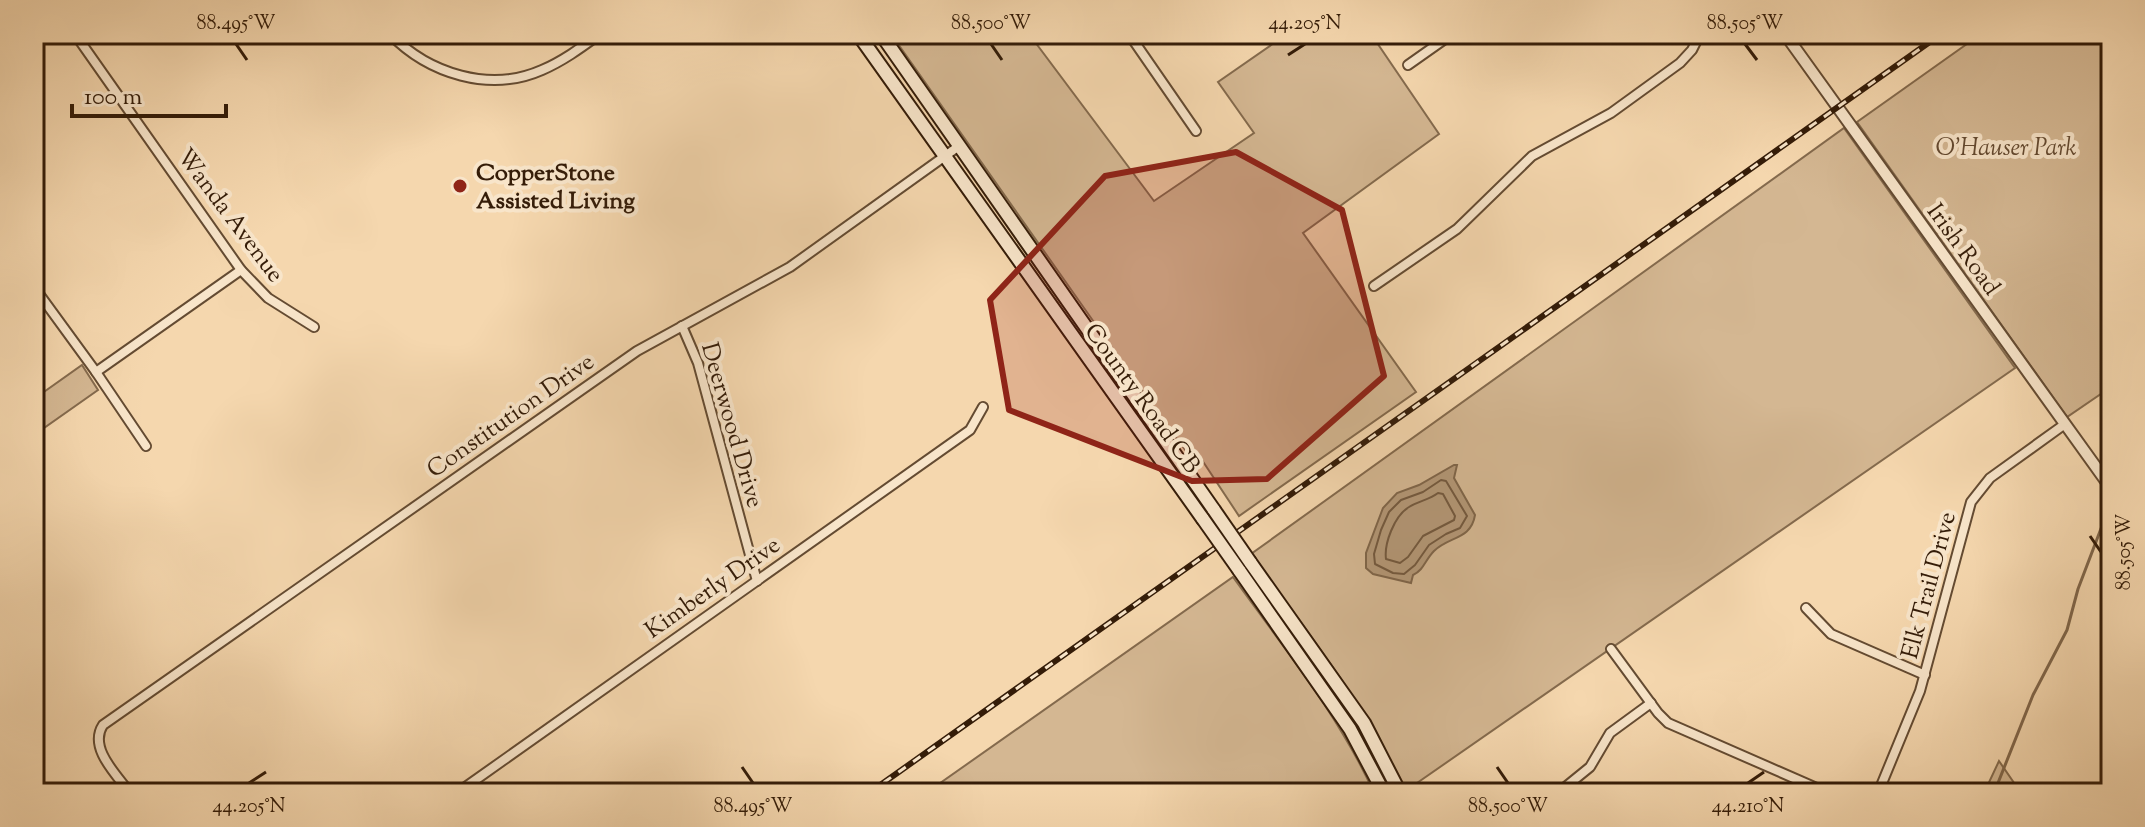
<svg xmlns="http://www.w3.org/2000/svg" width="2145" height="827" font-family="'Sorts Mill Goudy',serif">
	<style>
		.green { fill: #d4b792; stroke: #846a4d; stroke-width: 2 }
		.water { fill: #b39776; stroke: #80664a; stroke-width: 2 }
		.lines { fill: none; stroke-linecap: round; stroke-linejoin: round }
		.shore { stroke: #745a3f; stroke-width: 2 }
		.stream { stroke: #80664a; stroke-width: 3 }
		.minor-casing { stroke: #644b32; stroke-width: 12 }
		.tertiary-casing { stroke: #644b32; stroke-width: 14 }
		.secondary-casing { stroke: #341c08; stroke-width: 16 }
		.minor { stroke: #f8e5ca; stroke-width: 8 }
		.tertiary { stroke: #f8e5ca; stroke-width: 10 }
		.secondary { stroke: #f8e5ca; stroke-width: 12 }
		.rail-casing { stroke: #341c08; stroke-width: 6 }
		.rail { stroke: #f8e5ca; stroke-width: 3; stroke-dasharray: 9; stroke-linecap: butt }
		.secondary-bridge-casing { stroke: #341c08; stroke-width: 16; stroke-linecap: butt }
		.secondary-bridge { stroke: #f8e5ca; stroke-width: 12 }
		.marked { fill: #8f2418; fill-opacity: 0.2; stroke: #8f2418; stroke-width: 6; stroke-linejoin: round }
		.ticks { fill: none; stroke: #341c08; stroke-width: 3 }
		.poi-dot { fill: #8f2418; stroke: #f8e5ca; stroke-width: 3 }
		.labels { text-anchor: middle; stroke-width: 8; stroke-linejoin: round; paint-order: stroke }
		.park-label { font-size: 24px; font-style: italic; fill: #644a31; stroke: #f8e5ca }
		.poi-label { font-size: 24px; font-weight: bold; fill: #341c08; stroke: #f8e5ca; text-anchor: start }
		.street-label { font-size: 24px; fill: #341c08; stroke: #f8e5ca }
		.neatline { fill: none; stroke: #341c08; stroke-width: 3 }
		.ticks-label { font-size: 20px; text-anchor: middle; fill: #341c08 }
	</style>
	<rect width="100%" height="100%" fill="#f5d7ae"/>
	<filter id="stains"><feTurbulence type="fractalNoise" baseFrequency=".0025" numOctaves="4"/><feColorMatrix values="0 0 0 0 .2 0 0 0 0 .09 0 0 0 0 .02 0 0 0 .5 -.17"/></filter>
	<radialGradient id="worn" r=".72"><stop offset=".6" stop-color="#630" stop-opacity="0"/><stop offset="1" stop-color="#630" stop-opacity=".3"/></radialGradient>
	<g class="green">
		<polygon points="891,34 1029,34 1154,201 1254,133 1218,82 1287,34 1371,34 1439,134 1303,233 1416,392 1239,516 1196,451 1189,455 1165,423"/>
		<polygon points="1981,34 2111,34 2111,387 2067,417 1857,122"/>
		<path d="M 1844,128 L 2015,368 L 1404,792 C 1367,705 1306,631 1251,554 Z"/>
		<polygon points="82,365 98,390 34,435 34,399"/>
		<path d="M 1233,577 C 1283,647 1339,715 1374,793 L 926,793 Z"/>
		<polygon points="1999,761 2021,793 1984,793"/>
	</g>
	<path class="water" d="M 1454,465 L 1457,465 L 1454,478 L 1475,515 C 1471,540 1449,536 1434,551 C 1425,560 1424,570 1413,575 L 1411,583 L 1373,574 L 1366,568 L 1366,553 L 1383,508 L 1397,493 L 1419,485 Z"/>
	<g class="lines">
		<g class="shore">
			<polygon points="1441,480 1446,481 1467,516 1460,528 1446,534 1429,545 1415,565 1404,574 1393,573 1375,564 1374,554 1381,530 1389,512 1401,500 1423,492"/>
			<path d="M 1438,493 L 1443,494 L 1455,516 L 1454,520 L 1423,536 L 1408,557 L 1400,563 L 1386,559 C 1384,544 1394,516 1409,507 C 1418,501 1429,500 1438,493 Z"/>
		</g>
		<polyline class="stream" points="1994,793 2033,695 2067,630 2078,589 2110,505"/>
		<defs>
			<g id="minor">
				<polyline points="75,34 241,270 268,298 314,327"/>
				<path d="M 390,34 C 429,74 490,93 542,70 C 563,61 582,47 600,34"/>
				<polyline points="1129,34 1196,131"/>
				<polyline points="1408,65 1452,34"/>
				<polyline points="1374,286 1457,229 1532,156 1611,113 1680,63 1692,50 1700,34"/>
				<polyline points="34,287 96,372 146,446"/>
				<polyline points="682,326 698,363 757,581"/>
				<polyline points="96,372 241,270"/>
				<polyline points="1806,608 1831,634 1925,675"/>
				<polyline points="1611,649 1658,713 1668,723 1828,793"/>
				<path d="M 130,793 C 117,775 88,748 103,725 L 637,351 L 790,267 L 959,146"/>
				<polyline points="457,793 970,430 983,407"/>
				<polyline points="1558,793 1590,767 1610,733 1651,703"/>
				<polyline points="1878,793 1920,691 1971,502 1990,478 2065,424"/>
			</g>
			<polyline id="tertiary" points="1785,34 2111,488"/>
			<g id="secondary">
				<polyline points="858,34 1203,519"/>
				<polyline points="881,34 1214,510"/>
				<polyline points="1250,562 1364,723 1400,793"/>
				<polyline points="1239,570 1350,729 1384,793"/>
			</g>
		</defs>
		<use href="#minor" class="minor-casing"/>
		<use href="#tertiary" class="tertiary-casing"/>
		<use href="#secondary" class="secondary-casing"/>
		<use href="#minor" class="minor"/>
		<use href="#tertiary" class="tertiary"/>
		<use href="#secondary" class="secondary"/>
		<defs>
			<polyline id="rail" points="869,793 1941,34"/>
		</defs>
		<use href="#rail" class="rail-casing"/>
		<use href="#rail" class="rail"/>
		<defs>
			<g id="secondary-bridge">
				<polyline points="1214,510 1250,562"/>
				<polyline points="1203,519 1239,570"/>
			</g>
		</defs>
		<use href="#secondary-bridge" class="secondary-bridge-casing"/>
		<use href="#secondary-bridge" class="secondary-bridge"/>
	</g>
	<path class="marked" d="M 1236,152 L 1342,210 L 1384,376 L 1267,479 L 1192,481 L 1009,410 L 990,300 L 1105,176 Z"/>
	<path class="ticks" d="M 236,44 L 247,60M 991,44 L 1002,60M 1745,44 L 1757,60M 1288,55 L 1305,44M 2090,536 L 2101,552M 742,767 L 753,783M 1497,767 L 1508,783M 249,783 L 266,772M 1748,783 L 1764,772"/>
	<circle class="poi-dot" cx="460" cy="186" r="8"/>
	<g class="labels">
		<g class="park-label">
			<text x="2006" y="155">O'Hauser Park</text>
		</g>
		<g class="poi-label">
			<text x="476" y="180">CopperStone<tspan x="476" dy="28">Assisted Living</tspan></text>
		</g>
		<g class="street-label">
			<text transform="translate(231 215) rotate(53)" y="8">Wanda Avenue</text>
			<text transform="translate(1964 249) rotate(54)" y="8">Irish Road</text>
			<text transform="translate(1143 398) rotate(54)" y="8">County Road CB</text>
			<text transform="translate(510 415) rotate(-35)" y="8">Constitution Drive</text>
			<text transform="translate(733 425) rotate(74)" y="8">Deerwood Drive</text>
			<text transform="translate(1928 585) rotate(-75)" y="8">Elk Trail Drive</text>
			<text transform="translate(712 587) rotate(-35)" y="8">Kimberly Drive</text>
		</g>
	</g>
	<rect width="2145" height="827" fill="none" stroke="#f5d7ae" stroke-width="88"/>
	<path d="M72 104v12h154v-12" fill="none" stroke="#341c08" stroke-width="4"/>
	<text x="84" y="104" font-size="24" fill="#341c08" stroke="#f8e5ca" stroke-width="6" paint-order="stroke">100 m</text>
	<rect x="44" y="44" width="2057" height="739" class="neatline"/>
	<g class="ticks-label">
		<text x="236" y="29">88.495°W</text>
		<text x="991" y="29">88.500°W</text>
		<text x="1305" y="29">44.205°N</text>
		<text x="1745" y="29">88.505°W</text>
		<text transform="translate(2123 552) rotate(-90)" y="7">88.505°W</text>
		<text x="249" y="812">44.205°N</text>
		<text x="753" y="812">88.495°W</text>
		<text x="1508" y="812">88.500°W</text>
		<text x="1748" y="812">44.210°N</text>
	</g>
	<rect width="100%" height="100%" filter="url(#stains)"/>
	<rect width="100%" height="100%" fill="url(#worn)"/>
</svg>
